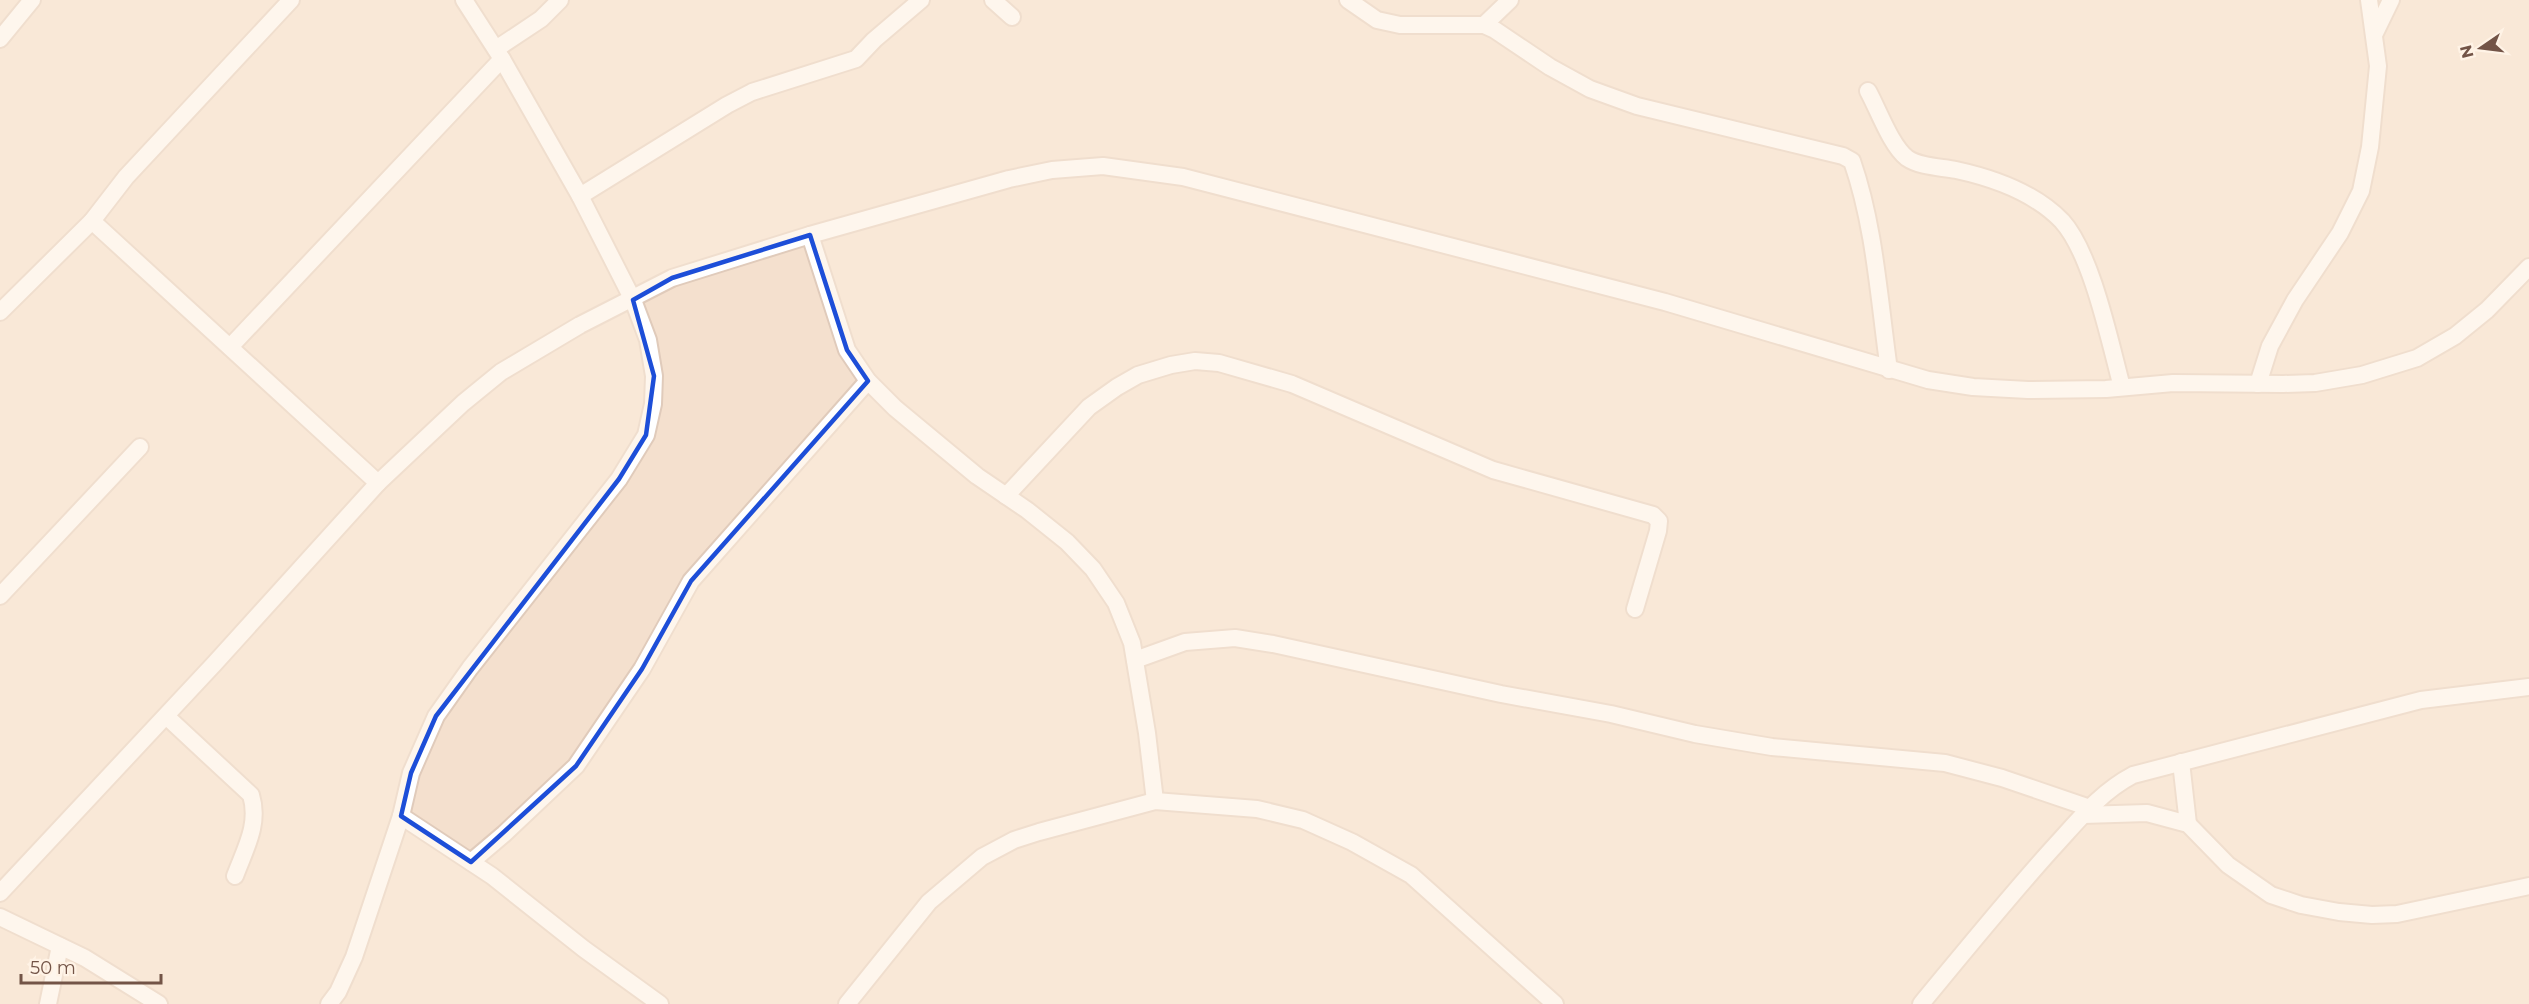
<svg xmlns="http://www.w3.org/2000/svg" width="2529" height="1004" font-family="Montserrat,sans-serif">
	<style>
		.residential { fill: #f4e0ce }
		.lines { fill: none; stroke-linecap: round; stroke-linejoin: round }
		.minor-casing { stroke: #e0cbbb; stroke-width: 20 }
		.minor { stroke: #fff; stroke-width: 16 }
		.marked { fill: none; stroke: #1d4ed8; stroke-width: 4.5; stroke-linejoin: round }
	</style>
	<rect width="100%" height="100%" fill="#fdefdf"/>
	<rect class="residential" x="0" y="0" width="2529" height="1004"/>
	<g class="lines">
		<defs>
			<g id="minor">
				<polyline points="993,0 1012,17"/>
				<path d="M 1348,0 L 1377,20 L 1400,25 L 1484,25 L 1495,30 L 1550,67 L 1590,89 L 1637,106 L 1843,156 L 1852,161 C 1875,227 1879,300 1889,370"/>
				<polyline points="1484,25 1510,0"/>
				<polyline points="2375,33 2391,0"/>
				<polyline points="0,39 32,0"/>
				<polyline points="496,49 541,19 560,0"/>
				<path d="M 1868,91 C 1878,109 1891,146 1907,158 C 1920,167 1941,167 1956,170 C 1993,178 2035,193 2062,221 C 2092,254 2110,343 2122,387"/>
				<polyline points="580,196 727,105 752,92 856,59 874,40 921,0"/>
				<polyline points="92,221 378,483"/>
				<polyline points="810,235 847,350 868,381 895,408 977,476 1027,510 1067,542 1093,569 1116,603 1132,643 1147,733 1155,801"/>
				<polyline points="0,312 92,221 126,177 291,0"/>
				<polyline points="230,347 502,59"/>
				<polyline points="2258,384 2270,346 2295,300 2340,233 2361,191 2370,147 2378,66 2369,0"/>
				<polyline points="1006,496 1089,407 1117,387 1138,375 1171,365 1195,361 1219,363 1292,384 1493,470 1653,515 1659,521 1658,531 1635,609"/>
				<polyline points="0,596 140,447"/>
				<polyline points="1135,660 1185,642 1235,638 1273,644 1501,694 1611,714 1695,734 1772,747 1945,763 2002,778 2090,808"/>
				<path d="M 166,716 L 251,795 C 260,824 245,849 235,876"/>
				<polyline points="2181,762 2188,824"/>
				<polyline points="2083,815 2147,813 2188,824 2228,865 2271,895 2301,905 2339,912 2372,915 2397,914 2529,886"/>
				<polyline points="401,816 492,876 584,949 660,1004"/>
				<polyline points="471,862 504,834 576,766 642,669 691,581 868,381"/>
				<polyline points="0,893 215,663 378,483 463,403 501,372 580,325 672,278 810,235 1009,179 1052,170 1103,166 1183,177 1665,302 1928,380 1973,387 2028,390 2106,389 2173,383 2283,384 2315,383 2362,375 2417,358 2455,336 2487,310 2529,267"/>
				<polyline points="0,917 85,958 159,1004"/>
				<polyline points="48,1004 60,946"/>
				<polyline points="329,1004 338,992 354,957 401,816 411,773 436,716 470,668 619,479 646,435 653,404 654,376 648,340 633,300 580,196 502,59 464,0"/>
				<polyline points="847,1004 929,902 982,857 1014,840 1039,832 1155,801 1257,809 1303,820 1352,842 1411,875 1555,1004"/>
				<path d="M 1921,1004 C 1964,952 2007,899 2052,849 C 2078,821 2099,793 2133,775 L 2421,700 L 2529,687"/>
			</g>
		</defs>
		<use href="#minor" class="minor-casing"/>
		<use href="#minor" class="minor"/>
	</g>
	<path d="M0 0H2529V1004H0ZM 810,235 L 847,350 L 868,381 L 691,581 L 642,669 L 576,766 L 471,862 L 401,816 L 411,773 L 436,716 L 619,479 L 646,435 L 654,376 L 633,300 L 672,278 Z" fill="#fdefdf" fill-opacity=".55" fill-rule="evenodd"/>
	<path class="marked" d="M 810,235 L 847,350 L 868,381 L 691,581 L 642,669 L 576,766 L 471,862 L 401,816 L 411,773 L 436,716 L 619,479 L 646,435 L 654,376 L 633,300 L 672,278 Z"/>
	<g transform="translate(2481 48) rotate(256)" stroke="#fff3e6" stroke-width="4.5" paint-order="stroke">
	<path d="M0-4.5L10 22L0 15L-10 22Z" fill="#735447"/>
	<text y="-9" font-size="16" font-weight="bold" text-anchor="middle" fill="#735447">N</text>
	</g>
	<path d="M21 974v9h140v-9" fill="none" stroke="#735447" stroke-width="3"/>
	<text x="30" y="974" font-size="18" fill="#735447" stroke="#fff3e6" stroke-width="4.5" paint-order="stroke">50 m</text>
</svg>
